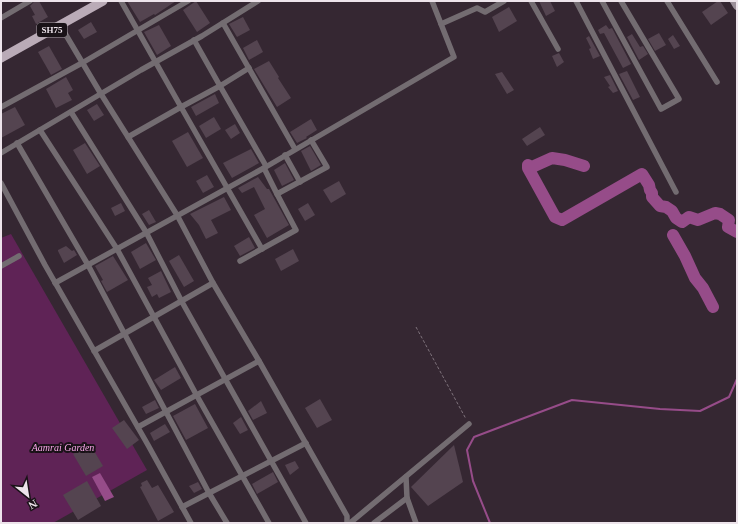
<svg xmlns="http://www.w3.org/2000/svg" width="738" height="524" font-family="Georgia,serif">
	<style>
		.green { fill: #5f2356 }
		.water { fill: #964c89 }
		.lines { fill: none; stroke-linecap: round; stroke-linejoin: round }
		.stream { stroke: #964c89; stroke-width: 2 }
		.river { stroke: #964c89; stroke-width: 12 }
		.building { fill: #544450 }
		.path { stroke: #7f737c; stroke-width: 1; stroke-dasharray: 3 2; stroke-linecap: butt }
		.street { stroke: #736c71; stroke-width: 5.5 }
		.secondary { stroke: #9b8f99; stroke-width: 8 }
		.primary { stroke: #baabb7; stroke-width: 9 }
		.labels { text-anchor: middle; stroke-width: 4; stroke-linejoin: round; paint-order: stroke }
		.shield { fill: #191217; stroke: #ada5ab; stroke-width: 1 }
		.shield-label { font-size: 9px; font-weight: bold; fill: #ede4eb }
		.park-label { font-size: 10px; font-style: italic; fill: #f7a6e7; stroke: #191217 }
	</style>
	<rect width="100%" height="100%" fill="#352732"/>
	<polygon class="green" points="11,234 147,470 53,523 1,523 1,238"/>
	<polygon class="water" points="100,473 114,497 105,501 92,477"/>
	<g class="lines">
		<polyline class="stream" points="490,523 473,481 467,450 474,437 572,400 660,409 700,411 729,397 737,379"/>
		<g class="river">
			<polyline points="584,166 565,160 552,158 532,167 528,165 528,168 533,177 555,217 562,220 642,174 649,185 650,190 652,193 652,197 660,206 666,207 672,211 676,218 682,222 689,217 698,220 715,213 720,214 729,220 728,227 737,232"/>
			<polyline points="673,235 685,256 695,278 703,288 713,307"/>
		</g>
	</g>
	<g class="building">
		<polygon points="34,1 39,1 48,17 36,24 32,16 35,15 30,6 33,3"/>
		<polygon points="127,1 176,1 155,15 154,14 140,22"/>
		<polygon points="196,1 210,23 197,32 183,10"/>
		<polygon points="539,1 550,1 555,11 546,16"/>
		<polygon points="718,1 720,1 728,13 711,25 702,12"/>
		<polygon points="509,7 517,21 499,32 492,17"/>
		<polygon points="243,17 250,30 237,37 229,24"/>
		<polygon points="91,22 97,32 84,39 78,30"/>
		<polygon points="159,25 171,46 157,55 144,32"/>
		<polygon points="606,25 609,29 612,28 631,64 623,68 604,33 600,34 598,30"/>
		<polygon points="659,33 666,45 655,51 648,39"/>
		<polygon points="632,34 640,47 643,46 648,54 639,60 627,37"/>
		<polygon points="673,35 680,46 674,49 668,39"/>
		<polygon points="589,36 600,56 593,59 589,49 591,48 586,38"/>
		<polygon points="257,40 263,52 249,60 243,48"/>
		<polygon points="49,46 62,69 51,75 38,52"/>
		<polygon points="559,53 564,62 557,67 552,56"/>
		<polygon points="269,61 279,77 278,78 291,98 277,107 254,69"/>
		<polygon points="627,71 640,97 633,100 619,74"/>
		<polygon points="502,72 514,90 507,94 495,74"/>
		<polygon points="610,75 618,91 613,93 608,87 610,86 604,77"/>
		<polygon points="66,77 73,90 68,93 72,100 56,108 46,89"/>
		<polygon points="215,94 219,103 196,116 191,107"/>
		<polygon points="97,104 104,115 94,121 87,110"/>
		<polygon points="15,107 25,125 1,138 1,114"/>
		<polygon points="214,117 221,129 206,138 199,126"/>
		<polygon points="311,119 317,130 306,137 307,138 297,143 290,132"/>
		<polygon points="235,124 240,133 231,139 225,130"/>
		<polygon points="540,127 545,135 527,146 522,139"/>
		<polygon points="188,132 203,158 187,167 172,141"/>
		<polygon points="85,143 100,166 87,174 73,150"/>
		<polygon points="310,146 321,165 311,171 301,151"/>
		<polygon points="251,149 259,163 232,178 223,163"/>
		<polygon points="285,163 294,180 282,186 274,170"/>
		<polygon points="207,175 214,187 203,193 196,181"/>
		<polygon points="258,177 267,189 269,189 289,225 267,238 254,215 265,209 254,187 242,193 238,188"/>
		<polygon points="339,181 346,194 331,203 323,190"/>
		<polygon points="224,197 231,210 211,220 218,233 206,239 199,225 190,214"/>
		<polygon points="121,203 125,211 115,216 111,208"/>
		<polygon points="308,203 315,215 305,221 298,209"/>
		<polygon points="149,210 156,222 149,225 142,214"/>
		<polygon points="249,237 255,248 240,256 234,246"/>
		<polygon points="146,243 156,260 140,269 131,252"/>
		<polygon points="66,246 72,251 74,250 77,255 64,263 58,251 58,250"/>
		<polygon points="293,249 299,261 281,271 275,259"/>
		<polygon points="179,255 194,281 184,287 169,261"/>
		<polygon points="113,256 128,280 107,292 101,281 103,280 95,266"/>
		<polygon points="161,271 171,292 159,298 157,294 152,297 147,287 152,285 148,278"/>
		<polygon points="175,367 181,378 161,390 154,380"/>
		<polygon points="320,399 332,420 317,428 305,408"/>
		<polygon points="155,400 159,408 146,414 142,407"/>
		<polygon points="261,401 267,413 253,420 248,411"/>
		<polygon points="195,404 208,428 186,440 173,416"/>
		<polygon points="241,417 248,430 240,434 233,423"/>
		<polygon points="124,420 139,440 127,449 112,428"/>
		<polygon points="165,424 170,432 154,441 150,433"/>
		<polygon points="90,444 103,466 86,476 73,454"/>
		<polygon points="454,445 463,482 428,506 411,487"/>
		<polygon points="295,461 299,468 290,475 285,465"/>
		<polygon points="273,472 278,482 257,494 252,484"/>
		<polygon points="147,480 152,488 158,485 174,512 158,521 140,487 142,486 141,483"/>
		<polygon points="87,481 101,506 78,520 63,495"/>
		<polygon points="198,482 202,489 194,493 189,486"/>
	</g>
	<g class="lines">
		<polyline class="path" points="416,327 466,419"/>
		<g class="street">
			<polyline points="121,1 181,107 220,86 266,166"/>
			<polyline points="531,1 558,49"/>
			<polyline points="576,1 676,192"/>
			<polyline points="602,1 661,109 679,99 621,1"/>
			<polyline points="667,1 717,82"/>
			<polyline points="1,18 30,1"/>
			<polyline points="223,23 295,149"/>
			<polyline points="441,24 477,8 485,12 504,1"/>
			<polyline points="60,25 101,94 177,215 213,283 259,361 347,516 347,523"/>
			<polyline points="194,40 220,86 249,68"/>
			<polyline points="1,107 82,63 188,1"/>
			<polyline points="71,112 146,232 182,302 306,523"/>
			<polyline points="40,130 117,249 197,396 269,523"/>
			<polyline points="128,137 181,107 262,249"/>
			<polyline points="17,143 88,265 209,493 227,523"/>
			<polyline points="1,153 141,70 202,36 258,1"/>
			<polyline points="285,155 300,182"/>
			<polyline points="264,168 277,194 327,167 311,140"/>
			<polyline points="1,183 45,265 148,445 191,523"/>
			<polyline points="240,261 296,230 277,194"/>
			<polyline points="1,266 19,256"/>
			<polyline points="55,283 264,168 454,57 432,1"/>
			<polyline points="94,351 213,283"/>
			<polyline points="138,427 259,361"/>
			<polyline points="406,477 407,498 416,523"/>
			<polyline points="182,507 306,443"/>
			<polyline points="350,523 469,424"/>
			<polyline points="374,523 407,498"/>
		</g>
		<polyline class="secondary" points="734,1 737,6"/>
		<polyline class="primary" points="1,58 103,1"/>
	</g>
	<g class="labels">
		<rect class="shield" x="37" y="23" width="30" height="14" rx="3"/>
		<g class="shield-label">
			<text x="52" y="33">SH75</text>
		</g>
		<g class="park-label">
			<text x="63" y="451">Aamrai Garden</text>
		</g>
	</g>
	<rect width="738" height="524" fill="none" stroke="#ede4eb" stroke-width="4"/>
	<g transform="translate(28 496) rotate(150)" stroke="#191217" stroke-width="3" paint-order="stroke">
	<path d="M0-3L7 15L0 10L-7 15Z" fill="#ede4eb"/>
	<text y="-6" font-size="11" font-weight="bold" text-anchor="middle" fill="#ede4eb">N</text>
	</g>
</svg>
